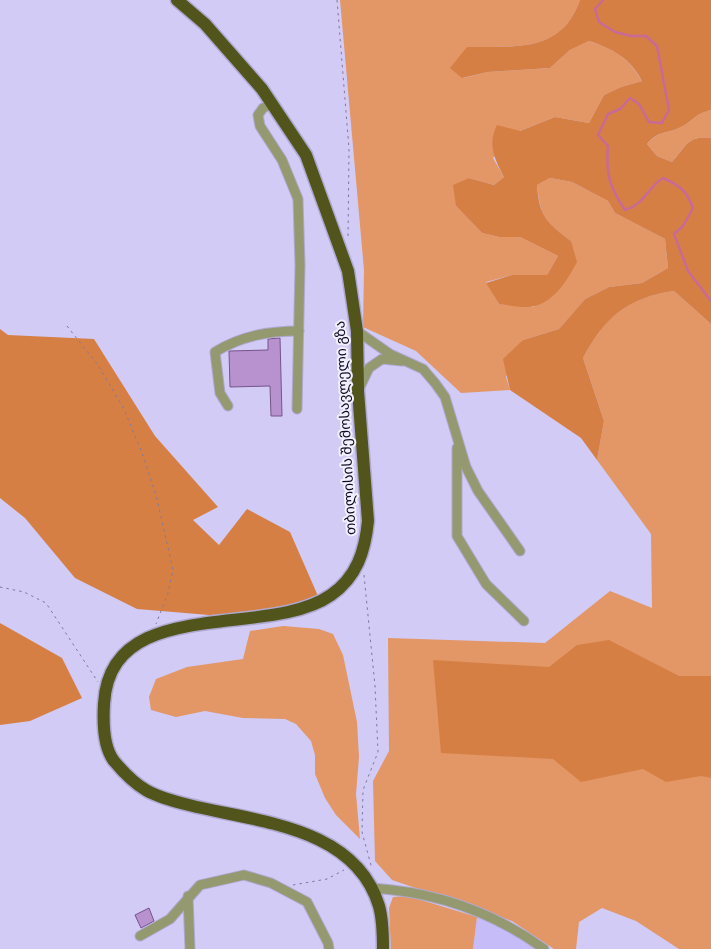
<svg xmlns="http://www.w3.org/2000/svg" width="711" height="949" font-family="'Public Sans','Noto Sans Georgian',sans-serif">
	<style>
		.built { fill: #c6bcf8 }
		.green { fill: #e39666 }
		.forest { fill: #d67f45 }
		.lines { fill: none; stroke-linecap: round; stroke-linejoin: round }
		.stream { stroke: #c96a96; stroke-width: 2.5 }
		.building { fill: #b892cf; stroke: #76538b }
		.minor-casing { stroke: #aea8cf; stroke-width: 11 }
		.highway-casing { stroke: #aea8cf; stroke-width: 15 }
		.path { stroke: #7f799c; stroke-width: 1; stroke-dasharray: 2.5 4; stroke-linecap: butt }
		.minor { stroke: #95996f; stroke-width: 9 }
		.highway { stroke: #51541b; stroke-width: 12 }
		.labels { text-anchor: middle; stroke-width: 4; stroke-linejoin: round; paint-order: stroke }
		.street-label { font-size: 14px; fill: #0f0921; stroke: #f2f0fe }
	</style>
	<rect width="100%" height="100%" fill="#d1cbf5"/>
	<polygon class="built" points="477,917 511,932 536,949 473,949"/>
	<g class="green">
		<path d="M 340,0 L 580,0 C 561,54 514,46 467,47 L 463,78 L 488,72 L 550,68 L 570,50 L 589,41 C 615,50 628,57 642,81 L 621,87 L 604,95 L 589,123 L 555,117 L 520,131 L 493,158 L 504,177 L 494,185 L 469,178 L 456,206 L 482,233 L 499,237 L 520,237 L 558,256 L 547,275 L 512,275 L 486,282 L 499,304 L 534,307 L 571,241 C 546,223 540,216 537,185 L 550,178 L 572,182 L 608,201 L 615,213 L 665,239 L 668,268 L 642,283 L 609,287 L 585,299 L 559,329 L 523,340 L 506,377 L 510,390 L 461,393 L 416,351 L 363,327 L 364,270 Z"/>
		<path d="M 711,110 L 711,138 C 688,135 685,147 672,162 L 657,156 L 647,144 C 659,131 665,134 679,128 C 693,122 692,115 711,110 Z"/>
		<path d="M 674,291 L 711,324 L 711,949 L 679,949 L 636,921 L 602,908 L 579,922 L 576,949 L 554,949 L 512,921 L 392,880 L 375,861 L 373,781 L 389,751 L 388,638 L 545,643 L 610,591 L 652,608 L 651,534 L 597,460 L 604,421 L 583,358 C 605,317 627,297 674,291 Z"/>
		<polygon points="283,626 319,629 333,634 343,655 357,722 359,757 356,794 360,839 336,815 325,798 315,774 315,755 311,741 296,724 285,719 243,718 205,711 176,717 151,710 149,697 156,679 187,667 243,659 250,631"/>
		<polygon points="408,896 477,917 473,949 391,949 389,908 393,897"/>
	</g>
	<g class="forest">
		<path d="M 580,0 L 711,0 L 711,110 C 692,115 693,122 679,128 C 665,134 658,131 647,144 L 657,156 L 672,162 C 685,148 687,135 711,138 L 711,324 L 674,291 C 628,297 604,318 583,358 L 604,421 L 597,460 L 581,438 L 510,390 L 503,359 L 523,340 L 559,329 L 585,299 L 609,287 L 642,283 L 668,268 L 665,239 L 615,213 L 608,201 L 572,182 L 550,178 L 537,185 C 539,216 547,223 571,241 L 577,262 C 567,280 556,300 535,306 C 525,309 510,305 499,304 L 486,283 L 512,275 L 547,275 L 558,256 L 520,237 L 499,237 L 482,233 L 456,206 L 453,185 L 469,178 L 494,185 L 504,177 C 495,160 487,144 497,125 L 520,131 L 555,117 L 589,123 L 604,95 L 621,87 L 642,81 C 630,58 613,49 589,41 L 570,50 L 550,68 L 488,72 L 462,78 L 450,68 L 467,47 C 514,46 561,54 580,0 Z"/>
		<polygon points="0,329 8,335 94,339 155,436 218,507 193,520 219,545 247,509 290,532 318,596 288,613 209,615 137,609 75,578 25,518 0,498"/>
		<polygon points="0,623 62,658 82,698 30,721 0,725"/>
		<polygon points="609,640 679,676 711,676 711,778 701,776 666,782 643,769 581,782 553,759 441,753 433,660 549,667 577,645"/>
	</g>
	<g class="lines">
		<path class="stream" d="M 603,0 L 595,9 L 599,22 L 615,32 L 631,36 L 646,36 L 657,46 L 669,110 L 662,123 L 649,122 L 639,104 L 630,98 L 620,109 L 608,114 L 598,135 L 608,146 C 606,175 609,186 625,210 C 645,204 646,189 663,178 C 679,185 687,191 693,208 L 683,226 L 674,234 L 688,271 L 711,301"/>
	</g>
	<g class="building">
		<polygon points="280,338 282,416 271,416 270,386 230,387 229,351 268,350 268,339"/>
		<polygon points="149,908 154,921 141,928 135,915"/>
	</g>
	<g class="lines">
		<defs>
			<g id="minor">
				<polyline points="272,104 263,108 258,115 260,126 282,160 298,199 300,265 297,409"/>
				<polyline points="357,331 390,354 423,369 435,383 445,397 466,467 478,491 520,551"/>
				<polyline points="360,387 369,368 382,359 402,361"/>
				<path d="M 228,406 L 220,393 L 215,352 C 241,336 268,331 299,331"/>
				<polyline points="457,448 457,536 486,584 524,621"/>
				<path d="M 372,888 C 435,892 492,911 544,949"/>
				<polyline points="188,896 190,949"/>
				<polyline points="140,936 170,919 200,885 244,875 271,883 307,902 328,943 329,949"/>
			</g>
			<path id="highway" d="M 177,0 L 205,24 L 262,89 L 306,155 L 348,271 L 357,331 L 358,391 L 368,521 C 365,551 357,577 331,595 C 267,640 110,593 104,704 C 103,721 103,747 114,761 C 138,790 152,796 189,805 C 256,822 355,826 379,906 C 383,920 383,935 383,949"/>
		</defs>
		<use href="#minor" class="minor-casing"/>
		<use href="#highway" class="highway-casing"/>
		<g class="path">
			<polyline points="337,0 349,149 348,239"/>
			<polyline points="67,326 98,365 124,409 144,458 157,499 173,570 168,593 156,624"/>
			<polyline points="364,575 375,686 378,752 363,790 362,832 372,869"/>
			<polyline points="0,587 24,592 46,603 98,682"/>
			<polyline points="293,885 327,879 344,870"/>
		</g>
		<use href="#minor" class="minor"/>
		<use href="#highway" class="highway"/>
	</g>
	<g class="labels">
		<g class="street-label">
			<text transform="translate(345 428) rotate(-93)" y="5">თბილისის შემოსავლელი გზა</text>
		</g>
	</g>
</svg>
